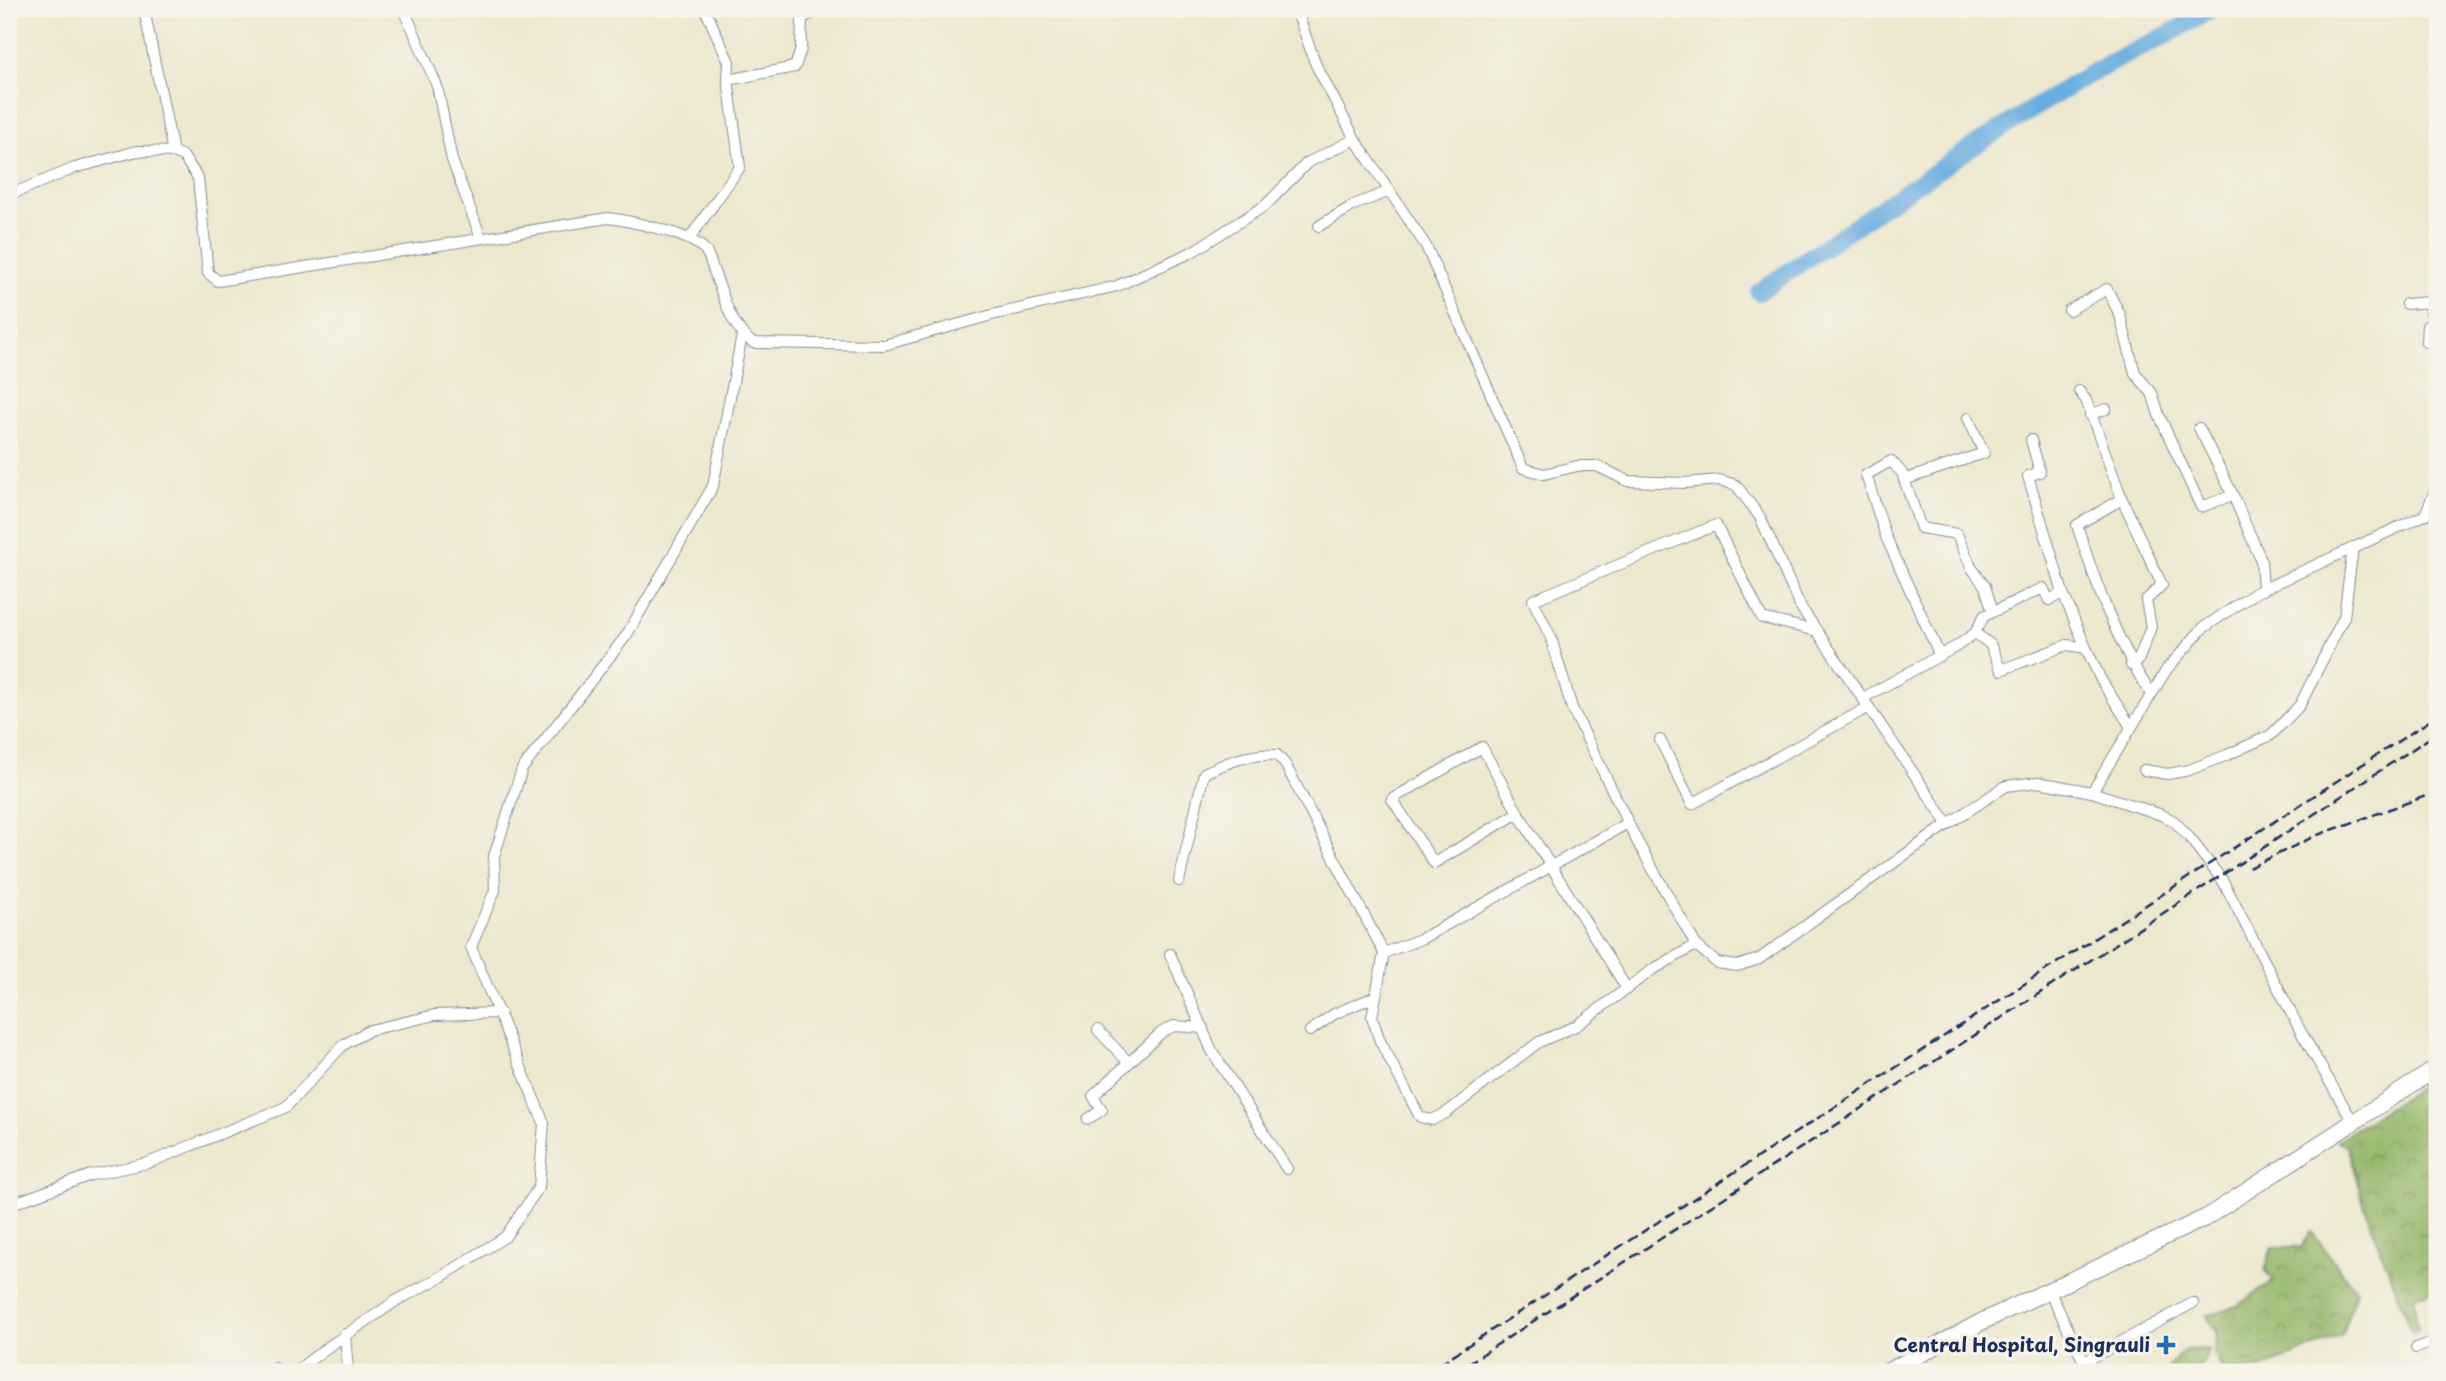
<svg xmlns="http://www.w3.org/2000/svg" width="2446" height="1381" font-family="'Playpen Sans',sans-serif">
	<style>
		.forest { fill: url(#forest-crowns); stroke: #587465; stroke-width: 2 }
		.lines { fill: none; stroke-linecap: round; stroke-linejoin: round }
		.river { stroke: #6bade0; stroke-width: 18 }
		.minor-casing { stroke: #848b96; stroke-width: 12 }
		.primary-casing { stroke: #848b96; stroke-width: 18 }
		.minor { stroke: #fff; stroke-width: 10 }
		.primary { stroke: #fff; stroke-width: 16 }
		.rail { stroke: #1b2f5e; stroke-width: 2.5; stroke-dasharray: 10 5; stroke-linecap: butt }
		.poi-dot { fill: #1f6fb2; stroke: #f7f3e8; stroke-width: 2.5 }
		.labels { text-anchor: middle; stroke-width: 7; stroke-linejoin: round; paint-order: stroke }
		.poi-label { font-size: 19px; font-weight: bold; fill: #1b2f5e; stroke: #f7f3e8; text-anchor: end }
	</style>
	<defs>
		<pattern id="forest-crowns" width="20" height="18" patternUnits="userSpaceOnUse" patternTransform="scale(1.75)"><rect width="20" height="18" fill="#96b86c"/><path d="M2 6a3 3 0 1 1 6 0M12 15a3 3 0 1 1 6 0" fill="none" stroke="#7a965c"/></pattern>
	</defs>
	<rect width="100%" height="100%" fill="#f7f3e8"/>
	<filter id="ink" filterUnits="userSpaceOnUse"><feTurbulence type="fractalNoise" baseFrequency=".0143" numOctaves="2"/><feDisplacementMap in="SourceGraphic" scale="14" xChannelSelector="R" yChannelSelector="G"/><feConvolveMatrix kernelMatrix="1 2 1 2 8 2 1 2 1" color-interpolation-filters="sRGB"/></filter>
	<filter id="wash" filterUnits="userSpaceOnUse"><feTurbulence type="fractalNoise" baseFrequency=".00686" numOctaves="4" result="noise"/><feDisplacementMap in="SourceGraphic" scale="28" xChannelSelector="R" yChannelSelector="G"/><feGaussianBlur stdDeviation="1.57" result="paint"/><feColorMatrix in="noise" values="0 0 0 0 0 0 0 0 0 0 0 0 0 0 0 0 0 1.4 0 .05"/><feComposite in="paint" operator="in"/></filter>
	<g filter="url(#wash)">
		<rect width="100%" height="100%" fill="#ede7cd"/>
		<g class="forest">
			<polygon points="2426,1083 2437,1116 2437,1205 2432,1209 2437,1244 2437,1290 2413,1296 2418,1330 2412,1333 2365,1207 2347,1146 2337,1141"/>
			<polygon points="2311,1231 2356,1291 2341,1336 2260,1369 2224,1372 2214,1354 2217,1335 2207,1315 2237,1306 2274,1280 2265,1271 2272,1247 2302,1247"/>
			<polygon points="2209,1349 2199,1372 2170,1372 2169,1365 2185,1350"/>
		</g>
		<g class="lines">
			<path class="river" d="M 1759,292 C 1864,219 1970,146 2080,80 C 2123,54 2170,37 2211,9"/>
		</g>
	</g>
	<g filter="url(#ink)">
		<g class="lines">
			<defs>
				<g id="minor">
					<polyline points="144,9 173,152"/>
					<polyline points="404,9 437,86 452,160 481,238"/>
					<polyline points="1296,9 1316,65 1355,139 1426,246 1523,468 1544,474 1577,466 1597,466 1628,481 1685,483 1719,480 1736,485 1760,517 1800,606 1948,824"/>
					<polyline points="728,80 795,67 801,49 802,18 822,9"/>
					<path d="M 9,195 L 75,168 L 137,151 L 173,152 L 183,156 L 198,178 L 208,273 L 218,281 L 608,218 C 631,221 688,233 704,249 C 709,254 711,263 713,269 C 723,294 730,327 753,343 L 884,345 L 992,315 L 1117,286 L 1192,252 L 1266,205 L 1307,163 L 1355,139"/>
					<polyline points="1319,226 1356,204 1390,191"/>
					<polyline points="689,239 740,167 728,80 729,62 705,9"/>
					<polyline points="2406,304 2428,302 2434,323"/>
					<polyline points="2069,310 2107,289 2120,315 2135,373 2152,393 2159,415 2201,507 2233,495"/>
					<polyline points="2426,342 2427,326 2437,323"/>
					<polyline points="2079,391 2086,400 2122,499 2162,585 2146,600 2151,627 2138,661 2131,665"/>
					<polyline points="2090,415 2106,409"/>
					<polyline points="2199,428 2233,495 2261,560 2263,590"/>
					<polyline points="1904,480 1984,453 1968,418"/>
					<path d="M 2122,499 L 2077,525 C 2096,585 2116,641 2151,694"/>
					<polyline points="1817,631 1762,618 1716,525 1533,600 1551,638 1572,708 1638,843 1696,945 1717,963 1737,966 1759,959 1948,824 2006,786 2038,782 2092,792 2162,815 2174,821 2189,837 2223,881 2301,1032 2353,1122"/>
					<polyline points="1975,633 1990,644 2001,670 2067,645 2086,648 2063,593 2028,476 2040,472 2031,440"/>
					<polyline points="2086,648 2101,680 2131,727"/>
					<polyline points="1940,656 1886,537 1866,475 1891,461 1902,473 1921,528 1957,534 1971,567 1985,586 1992,609"/>
					<polyline points="1863,698 1957,646 1975,633 1984,616 2043,588 2049,600 2063,593"/>
					<polyline points="1660,740 1692,804 1869,707"/>
					<polyline points="2144,770 2168,774 2189,770 2227,755 2271,735 2300,705 2344,617 2353,547"/>
					<polyline points="2092,792 2167,669 2203,628 2257,592 2425,515 2437,486"/>
					<polyline points="1518,813 1434,863 1392,799 1482,747 1518,813 1627,989"/>
					<path d="M 1179,881 L 1204,773 C 1228,762 1249,753 1277,755 L 1285,764 L 1384,953 L 1372,1017 L 1380,1041 L 1420,1117 L 1432,1120 L 1446,1113 L 1539,1042 L 1576,1026 L 1652,970 L 1696,945"/>
					<polyline points="1384,953 1423,938 1628,823"/>
					<polyline points="1170,954 1212,1051 1287,1169"/>
					<polyline points="1098,1030 1129,1063"/>
					<polyline points="1310,1031 1334,1014 1376,996"/>
					<polyline points="2429,1073 2437,1097"/>
					<polyline points="1088,1119 1102,1110 1093,1096 1162,1032 1174,1026 1203,1028"/>
					<polyline points="9,1205 91,1175 148,1163 286,1107 343,1045 370,1030 435,1015 500,1013"/>
					<polyline points="2049,1290 2089,1372"/>
					<polyline points="2416,1348 2437,1340"/>
					<polyline points="2084,1362 2193,1303"/>
					<polyline points="257,1372 274,1368 283,1372"/>
					<polyline points="295,1372 325,1349 396,1301 441,1277 505,1237 539,1187 544,1123 471,947 495,890 494,856 522,769 626,636 713,486 742,335"/>
					<polyline points="345,1372 348,1370 345,1334"/>
				</g>
				<polyline id="primary" points="1887,1372 1983,1321 2205,1218 2437,1068"/>
			</defs>
			<use href="#minor" class="minor-casing"/>
			<use href="#primary" class="primary-casing"/>
			<use href="#minor" class="minor"/>
			<use href="#primary" class="primary"/>
			<g class="rail">
				<polyline points="2249,868 2315,836 2437,792"/>
				<polyline points="1427,1372 2437,716"/>
				<polyline points="1455,1372 2219,877 2437,733"/>
			</g>
		</g>
	</g>
	<path class="poi-dot" d="M2162.5 1334.5h7v7h7v7h-7v7h-7v-7h-7v-7h7z"/>
	<g class="labels">
		<g class="poi-label">
			<text x="2150" y="1352">Central Hospital, Singrauli</text>
		</g>
	</g>
	<rect width="2446" height="1381" fill="none" stroke="#f7f3e8" stroke-width="35"/>
</svg>
